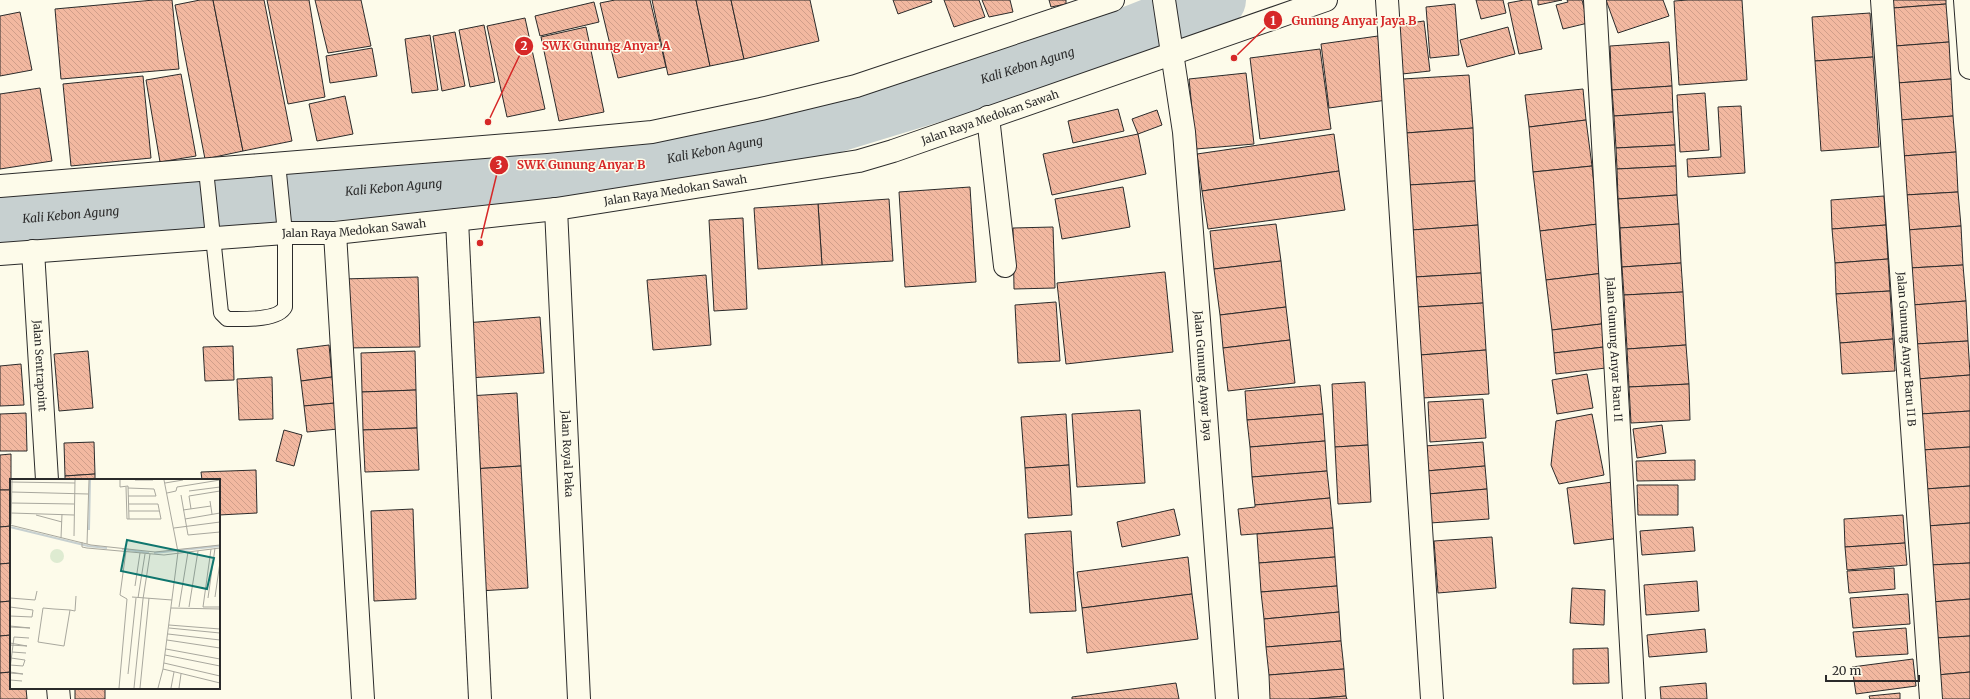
<svg xmlns="http://www.w3.org/2000/svg" width="1970" height="699" font-family="Merriweather,serif">
	<style>
		.lines { fill: none; stroke-linecap: round; stroke-linejoin: round }
		.river { stroke: #c7d0d0; stroke-width: 56 }
		.building { fill: url(#building-back-hatch); stroke: #2b2b2b }
		.lane-casing { stroke: #2b2b2b; stroke-width: 16 }
		.street-casing { stroke: #2b2b2b; stroke-width: 24 }
		.secondary-casing { stroke: #2b2b2b; stroke-width: 24 }
		.lane { stroke: #fdfbea; stroke-width: 14 }
		.street { stroke: #fdfbea; stroke-width: 22 }
		.secondary { stroke: #fdfbea; stroke-width: 22 }
		.labels { text-anchor: middle; stroke-width: 3; stroke-linejoin: round; paint-order: stroke }
		.street-label { font-size: 11px; fill: #2b2b2b; stroke: #fdfbea }
		.water-label { font-size: 12px; font-style: italic; fill: #2b2b2b; stroke: #fdfbea }
		.inset-river { fill: none; stroke: #c7d0d0; stroke-width: 2 }
		.inset-road { fill: none; stroke: #a9a89e; stroke-width: 1 }
		.view { fill: #0f766e; fill-opacity: 0.15; stroke: #0f766e; stroke-width: 2 }
		.inset-edge { fill: none; stroke: #2b2b2b; stroke-width: 2 }
		.leader { fill: none; stroke: #d62828; stroke-width: 1.5 }
		.callout-dot { fill: #d62828; stroke: #fdfbea; stroke-width: 1.5 }
		.mark-label { font-size: 12px; text-anchor: middle; font-weight: bold; fill: #fff }
		.callout-label { font-size: 12px; text-anchor: middle; font-weight: bold; fill: #d62828; stroke: #fdfbea; stroke-width: 3; stroke-linejoin: round; paint-order: stroke }
	</style>
	<defs>
		<pattern id="building-back-hatch" width="6" height="6" patternUnits="userSpaceOnUse"><rect width="6" height="6" fill="#f2b8a0"/><path d="M-1 5l2 2M0 0l6 6M5-1l2 2" fill="none" stroke="#d09e8a"/></pattern>
	</defs>
	<rect width="100%" height="100%" fill="#fdfbea"/>
	<g class="lines">
		<path class="river" id="s1" d="M 0,221 L 624,168 L 824,128 L 1131,34 L 1218,0"/>
	</g>
	<g class="building">
		<polygon points="154,0 172,0 179,69 61,79 55,9"/>
		<polygon points="200,0 213,0 243,151 205,159 175,5"/>
		<polygon points="213,0 264,0 292,141 243,151"/>
		<polygon points="267,0 309,0 325,97 288,104"/>
		<polygon points="315,0 361,0 371,46 328,53"/>
		<polygon points="615,0 650,0 666,67 618,78 600,3"/>
		<polygon points="652,0 696,0 710,66 668,75"/>
		<polygon points="696,0 731,0 744,59 710,66"/>
		<polygon points="731,0 810,0 819,41 744,59"/>
		<polygon points="893,0 931,0 932,2 898,14"/>
		<polygon points="944,0 979,0 985,17 954,27"/>
		<polygon points="982,0 1010,0 1013,12 989,17"/>
		<polygon points="1049,0 1066,0 1066,4 1051,7"/>
		<polygon points="1476,0 1503,0 1506,13 1481,19"/>
		<polygon points="1524,0 1531,0 1542,49 1519,54 1508,3"/>
		<polygon points="1538,0 1562,0 1538,5"/>
		<polygon points="1567,0 1582,0 1588,23 1563,29 1556,5 1568,2"/>
		<polygon points="1606,0 1663,0 1669,16 1618,33"/>
		<polygon points="1688,0 1742,0 1747,80 1679,85 1674,1"/>
		<polygon points="1892,0 1946,0 1946,4 1893,8"/>
		<polygon points="594,2 599,22 540,36 535,16"/>
		<polygon points="1455,4 1459,55 1430,58 1426,7"/>
		<polygon points="1946,4 1949,42 1895,46 1893,8"/>
		<polygon points="20,12 32,70 0,76 0,16"/>
		<polygon points="1870,13 1873,57 1815,61 1812,17"/>
		<polygon points="525,18 545,109 507,117 487,26"/>
		<polygon points="1424,21 1430,71 1402,74 1396,25"/>
		<polygon points="484,25 495,82 470,87 459,30"/>
		<polygon points="586,27 604,112 559,121 541,37"/>
		<polygon points="1508,27 1515,54 1467,67 1460,40"/>
		<polygon points="455,32 465,86 442,91 433,36"/>
		<polygon points="430,35 438,90 412,93 405,39"/>
		<polygon points="1378,36 1387,100 1329,108 1321,44"/>
		<polygon points="1669,42 1672,86 1612,90 1610,46"/>
		<polygon points="1949,42 1951,79 1897,83 1895,46"/>
		<polygon points="372,48 377,76 330,83 326,56"/>
		<polygon points="1320,49 1331,129 1260,139 1250,58"/>
		<polygon points="1873,57 1879,147 1821,151 1815,61"/>
		<polygon points="1246,73 1254,144 1196,149 1189,79"/>
		<polygon points="181,74 196,156 160,162 146,80"/>
		<polygon points="1469,75 1473,128 1406,133 1403,79"/>
		<polygon points="143,76 151,158 71,166 63,84"/>
		<polygon points="1951,79 1953,116 1900,120 1897,83"/>
		<polygon points="1672,86 1673,112 1614,116 1612,90"/>
		<polygon points="40,88 52,161 0,169 0,94"/>
		<polygon points="1583,89 1586,120 1529,127 1525,95"/>
		<polygon points="1705,93 1709,150 1680,152 1677,95"/>
		<polygon points="345,96 353,134 317,141 309,104"/>
		<polygon points="1741,106 1745,173 1688,177 1687,159 1721,157 1718,107"/>
		<polygon points="1118,109 1124,131 1073,143 1068,121"/>
		<polygon points="1157,110 1162,125 1138,134 1132,119"/>
		<polygon points="1673,112 1675,145 1616,148 1614,116"/>
		<polygon points="1953,116 1956,152 1902,156 1900,120"/>
		<polygon points="1586,120 1592,166 1533,172 1529,127"/>
		<polygon points="1473,128 1475,181 1409,185 1406,133"/>
		<polygon points="1138,134 1146,174 1052,195 1043,154"/>
		<polygon points="1334,134 1339,171 1202,191 1197,154"/>
		<polygon points="1675,145 1676,166 1617,169 1616,148"/>
		<polygon points="1956,152 1958,192 1905,195 1902,156"/>
		<polygon points="1592,166 1598,224 1540,231 1533,172"/>
		<polygon points="1676,166 1677,195 1618,199 1617,169"/>
		<polygon points="1339,171 1345,210 1208,229 1202,191"/>
		<polygon points="1475,181 1478,225 1412,230 1409,185"/>
		<polygon points="970,187 976,282 905,287 899,192"/>
		<polygon points="1123,187 1130,227 1062,239 1055,199"/>
		<polygon points="1958,192 1961,226 1907,230 1905,195"/>
		<polygon points="1677,195 1679,224 1620,228 1618,199"/>
		<polygon points="1884,196 1886,225 1832,229 1831,200"/>
		<polygon points="889,199 893,261 822,265 818,204"/>
		<polygon points="818,204 822,265 758,269 754,208"/>
		<polygon points="743,218 747,309 714,311 709,220"/>
		<polygon points="1276,224 1281,261 1214,269 1210,231"/>
		<polygon points="1598,224 1604,273 1546,280 1540,231"/>
		<polygon points="1679,224 1681,263 1622,267 1620,228"/>
		<polygon points="1478,225 1481,273 1415,277 1412,230"/>
		<polygon points="1886,225 1888,259 1835,263 1832,229"/>
		<polygon points="1961,226 1963,265 1910,268 1907,230"/>
		<polygon points="1053,227 1055,288 1014,289 1013,228"/>
		<polygon points="1888,259 1890,291 1836,294 1835,263"/>
		<polygon points="1281,261 1286,307 1220,315 1214,269"/>
		<polygon points="1681,263 1683,292 1624,295 1622,267"/>
		<polygon points="1963,265 1966,301 1912,305 1910,268"/>
		<polygon points="1165,272 1173,352 1066,364 1057,283"/>
		<polygon points="1481,273 1483,303 1417,307 1415,277"/>
		<polygon points="1604,273 1609,323 1552,330 1546,280"/>
		<polygon points="706,275 711,345 653,350 647,280"/>
		<polygon points="418,277 420,347 344,348 342,279"/>
		<polygon points="1890,291 1893,339 1840,343 1836,294"/>
		<polygon points="1683,292 1686,345 1627,349 1624,295"/>
		<polygon points="1966,301 1968,341 1915,344 1912,305"/>
		<polygon points="1056,302 1060,361 1018,363 1015,305"/>
		<polygon points="1483,303 1486,350 1420,355 1417,307"/>
		<polygon points="1286,307 1290,340 1223,348 1220,315"/>
		<polygon points="540,317 544,373 469,378 465,323"/>
		<polygon points="1609,323 1612,346 1554,353 1552,330"/>
		<polygon points="1893,339 1895,371 1842,374 1840,343"/>
		<polygon points="1290,340 1295,383 1228,391 1223,348"/>
		<polygon points="1968,341 1970,375 1917,379 1915,344"/>
		<polygon points="329,345 332,377 301,381 297,349"/>
		<polygon points="1686,345 1689,384 1629,387 1627,349"/>
		<polygon points="233,346 234,380 205,381 203,347"/>
		<polygon points="1612,346 1614,367 1556,374 1554,353"/>
		<polygon points="1486,350 1489,394 1422,398 1420,355"/>
		<polygon points="88,351 93,408 59,411 54,354"/>
		<polygon points="415,351 416,390 362,392 361,353"/>
		<polygon points="21,364 24,405 0,406 0,366"/>
		<polygon points="1587,374 1593,408 1557,414 1552,380"/>
		<polygon points="1970,375 1970,411 1920,414 1917,379"/>
		<polygon points="272,377 273,419 239,420 237,379"/>
		<polygon points="332,377 335,403 304,406 301,381"/>
		<polygon points="1365,382 1368,445 1335,447 1332,384"/>
		<polygon points="1689,384 1690,420 1631,423 1629,387"/>
		<polygon points="1320,385 1323,414 1247,420 1245,391"/>
		<polygon points="416,390 417,428 363,430 362,392"/>
		<polygon points="517,393 521,466 472,469 468,396"/>
		<polygon points="1483,399 1486,438 1430,442 1428,402"/>
		<polygon points="335,403 338,429 307,432 304,406"/>
		<polygon points="1140,410 1145,483 1077,487 1072,414"/>
		<polygon points="1970,411 1970,447 1922,450 1920,414"/>
		<polygon points="26,413 27,451 0,451 0,414"/>
		<polygon points="1066,414 1069,465 1025,468 1021,417"/>
		<polygon points="1323,414 1325,441 1250,447 1247,420"/>
		<polygon points="1592,414 1604,475 1559,484 1551,465 1556,421"/>
		<polygon points="1662,425 1666,453 1637,458 1633,429"/>
		<polygon points="417,428 419,470 365,472 363,430"/>
		<polygon points="284,430 302,435 294,466 276,461"/>
		<polygon points="1325,441 1327,471 1252,477 1250,447"/>
		<polygon points="94,442 95,474 65,476 64,443"/>
		<polygon points="1483,442 1485,466 1426,471 1424,446"/>
		<polygon points="1368,445 1371,502 1338,504 1335,447"/>
		<polygon points="1970,447 1970,486 1925,489 1922,450"/>
		<polygon points="11,454 11,490 0,490 0,455"/>
		<polygon points="1695,460 1695,480 1637,481 1636,461"/>
		<polygon points="1069,465 1072,515 1028,518 1025,468"/>
		<polygon points="521,466 528,588 479,591 472,469"/>
		<polygon points="1485,466 1487,489 1428,494 1426,471"/>
		<polygon points="256,470 257,513 219,515 219,480 202,480 201,472"/>
		<polygon points="1327,471 1330,498 1255,505 1252,477"/>
		<polygon points="95,474 95,480 65,480 65,476"/>
		<polygon points="1613,482 1620,538 1574,544 1567,488"/>
		<polygon points="1637,485 1678,485 1678,515 1638,515"/>
		<polygon points="1970,486 1970,523 1927,526 1925,489"/>
		<polygon points="1487,489 1489,519 1430,523 1428,494"/>
		<polygon points="0,490 11,490 11,526 0,527"/>
		<polygon points="1330,498 1333,528 1241,535 1238,509 1255,507 1255,505"/>
		<polygon points="413,509 416,599 374,601 371,511"/>
		<polygon points="1174,509 1180,535 1122,547 1117,522"/>
		<polygon points="1903,515 1905,543 1845,547 1844,519"/>
		<polygon points="1970,523 1970,563 1930,565 1927,526"/>
		<polygon points="11,526 11,563 0,564 0,527"/>
		<polygon points="1693,527 1695,551 1642,555 1640,531"/>
		<polygon points="1333,528 1335,557 1259,563 1257,534"/>
		<polygon points="1071,531 1076,611 1030,613 1025,534"/>
		<polygon points="1492,537 1496,588 1438,593 1434,541"/>
		<polygon points="1905,543 1907,565 1847,570 1845,547"/>
		<polygon points="1188,557 1192,594 1082,608 1077,572"/>
		<polygon points="1335,557 1337,586 1261,592 1259,563"/>
		<polygon points="11,563 11,601 0,602 0,564"/>
		<polygon points="1970,563 1970,599 1932,602 1930,565"/>
		<polygon points="1894,568 1895,589 1849,593 1847,571"/>
		<polygon points="1697,581 1699,611 1646,615 1644,585"/>
		<polygon points="1337,586 1339,612 1264,619 1261,592"/>
		<polygon points="1572,588 1605,590 1604,625 1570,623"/>
		<polygon points="1192,594 1198,639 1087,653 1082,608"/>
		<polygon points="1908,594 1910,624 1853,628 1850,598"/>
		<polygon points="1970,599 1970,636 1935,638 1932,602"/>
		<polygon points="11,601 11,635 0,636 0,602"/>
		<polygon points="1339,612 1341,641 1266,647 1264,619"/>
		<polygon points="1906,628 1908,654 1856,657 1853,632"/>
		<polygon points="1705,629 1707,652 1649,657 1647,635"/>
		<polygon points="11,635 11,672 0,673 0,636"/>
		<polygon points="1970,636 1970,672 1937,675 1935,638"/>
		<polygon points="1341,641 1344,669 1269,675 1266,647"/>
		<polygon points="1608,648 1609,683 1573,684 1573,649"/>
		<polygon points="1913,659 1916,686 1856,694 1852,667"/>
		<polygon points="1344,669 1346,696 1309,699 1270,699 1269,675"/>
		<polygon points="11,672 11,688 26,688 27,699 0,699 0,673"/>
		<polygon points="1970,672 1970,699 1939,699 1937,675"/>
		<polygon points="1176,683 1179,699 1072,699 1072,697"/>
		<polygon points="1706,683 1707,699 1661,699 1660,687"/>
		<rect x="75" y="688" width="30" height="11"/>
		<polygon points="1900,693 1900,699 1870,699 1869,696"/>
		<polygon points="1346,696 1347,699 1309,699"/>
	</g>
	<g class="lines">
		<defs>
			<path id="lane" d="M 206,170 L 221,313 L 227,319 C 241,319 278,321 285,307 L 285,233 L 278,163"/>
			<g id="street">
				<path id="s2" d="M 1164,0 L 1184,132 L 1199,320 L 1227,699"/>
				<polyline points="1387,0 1432,699"/>
				<path id="s3" d="M 1595,0 L 1634,699"/>
				<path id="s4" d="M 1882,0 L 1931,699"/>
				<polyline points="1965,0 1970,68"/>
				<polyline points="988,117 1005,266"/>
				<path id="s5" d="M 556,209 L 579,699"/>
				<polyline points="457,220 480,699"/>
				<polyline points="335,233 363,699"/>
				<path id="s6" d="M 33,251 L 47,480"/>
				<polyline points="58,688 59,699"/>
			</g>
			<g id="secondary">
				<polyline points="0,186 546,142 652,132 761,109 856,86 1113,0"/>
				<path id="s7" d="M 0,254 L 285,233 L 335,233 L 556,209 L 859,161 L 893,151 L 1326,0"/>
			</g>
		</defs>
		<use href="#lane" class="lane-casing"/>
		<use href="#street" class="street-casing"/>
		<use href="#secondary" class="secondary-casing"/>
		<use href="#lane" class="lane"/>
		<use href="#street" class="street"/>
		<use href="#secondary" class="secondary"/>
	</g>
	<g class="labels">
		<g class="street-label">
			<text dy="4" stroke="none"><textPath href="#s7" startOffset="1003">Jalan Raya Medokan Sawah</textPath></text>
			<text dy="4" stroke="none"><textPath href="#s7" startOffset="679">Jalan Raya Medokan Sawah</textPath></text>
			<text dy="4" stroke="none"><textPath href="#s7" startOffset="355">Jalan Raya Medokan Sawah</textPath></text>
			<text dy="4" stroke="none"><textPath href="#s3" startOffset="350">Jalan Gunung Anyar Baru II</textPath></text>
			<text dy="4" stroke="none"><textPath href="#s4" startOffset="350">Jalan Gunung Anyar Baru II B</textPath></text>
			<text dy="4" stroke="none"><textPath href="#s6" startOffset="115">Jalan Sentrapoint</textPath></text>
			<text dy="4" stroke="none"><textPath href="#s2" startOffset="378">Jalan Gunung Anyar Jaya</textPath></text>
			<text dy="4" stroke="none"><textPath href="#s5" startOffset="245">Jalan Royal Paka</textPath></text>
		</g>
		<g class="water-label">
			<text dy="4" stroke="none"><textPath href="#s1" startOffset="1043">Kali Kebon Agung</textPath></text>
			<text dy="4" stroke="none"><textPath href="#s1" startOffset="719">Kali Kebon Agung</textPath></text>
			<text dy="4" stroke="none"><textPath href="#s1" startOffset="395">Kali Kebon Agung</textPath></text>
			<text dy="4" stroke="none"><textPath href="#s1" startOffset="71">Kali Kebon Agung</textPath></text>
		</g>
	</g>
	<g transform="translate(10 479)">
		<rect width="210" height="210" fill="#fdfbea"/>
		<path d="M40 77a7 7 0 1 1 14 0a7 7 0 1 1-14 0Z" fill="#deebd1"/>
		<path class="inset-river" d="M 0,48 L 78,67 L 97,69M 79,51 L 80,1M 112,70 L 139,74M 144,74 L 210,67"/>
		<path class="inset-road" d="M 110,1 L 110,8 L 118,7 L 119,40 L 117,40M 125,1 L 143,1M 0,3 L 65,4M 155,4 L 173,1M 116,8 L 117,40M 118,9 L 144,10 L 146,17 L 118,17M 179,12 L 210,8M 2,13 L 78,15M 157,14 L 166,12 L 167,8 L 210,1M 171,16 L 178,56 L 210,53M 200,22 L 202,35M 1,24 L 64,25M 119,25 L 148,25 L 151,40 L 119,40M 181,30 L 179,17 L 210,12M 173,31 L 201,27M 119,32 L 149,32M 1,34 L 64,36M 26,36 L 52,43M 175,40 L 210,34M 1,45 L 2,1M 0,46 L 81,66 L 145,73 L 210,66M 164,49 L 210,43M 64,57 L 65,1M 51,59 L 52,35M 72,63 L 72,68 L 77,69 L 154,76 L 210,69M 77,65 L 79,1M 125,107 L 130,74M 122,118 L 162,121M 205,118 L 210,83M 0,119 L 25,121 L 27,112M 128,119 L 135,75M 198,119 L 205,69M 0,128 L 23,131 L 22,138 L 0,137M 169,128 L 178,73M 179,128 L 188,72M 193,128 L 201,70M 193,128 L 210,128M 161,129 L 210,130M 60,131 L 54,167 L 28,163 L 33,129 L 44,130 L 60,131 L 65,132 L 66,117M 159,146 L 210,150M 0,147 L 20,149 L 0,148M 159,149 L 210,154M 158,155 L 210,161M 157,161 L 210,169M 0,164 L 17,167 L 0,166M 156,170 L 210,180M 2,173 L 16,174M 155,176 L 210,187M 154,184 L 210,197M 0,186 L 13,187 L 15,181 L 1,179M 0,190 L 4,158 L 19,159M 153,190 L 210,204M 0,193 L 13,195 L 0,194M 118,195 L 126,119M 0,201 L 12,202M 109,209 L 117,120 L 110,116 L 116,72M 124,209 L 133,120 L 140,75M 130,209 L 139,119M 148,209 L 153,190 L 168,73 L 154,1M 161,209 L 164,193M 169,209 L 171,195"/>
		<path class="view" d="M 117,61 L 204,79 L 197,110 L 111,92 Z"/>
		<rect width="210" height="210" class="inset-edge"/>
	</g>
	<path class="leader" d="M1234 58L1273 20M488 122L524 46M480 243L499 165"/>
	<g class="callout-dot">
		<circle cx="1234" cy="58" r="4"/>
		<circle cx="488" cy="122" r="4"/>
		<circle cx="480" cy="243" r="4"/>
		<circle cx="1273" cy="20" r="10"/>
		<circle cx="524" cy="46" r="10"/>
		<circle cx="499" cy="165" r="10"/>
	</g>
	<g class="mark-label">
		<text x="1273" y="25">1</text>
		<text x="524" y="50">2</text>
		<text x="499" y="169">3</text>
	</g>
	<g class="callout-label">
		<text x="1354" y="25">Gunung Anyar Jaya B</text>
		<text x="606" y="50">SWK Gunung Anyar A</text>
		<text x="581" y="169">SWK Gunung Anyar B</text>
	</g>
	<path d="M1826 675v6h93v-6" fill="none" stroke="#2b2b2b" stroke-width="2"/>
	<text x="1832" y="675" font-size="12" fill="#2b2b2b" stroke="#fdfbea" stroke-width="3" paint-order="stroke">20 m</text>
</svg>
